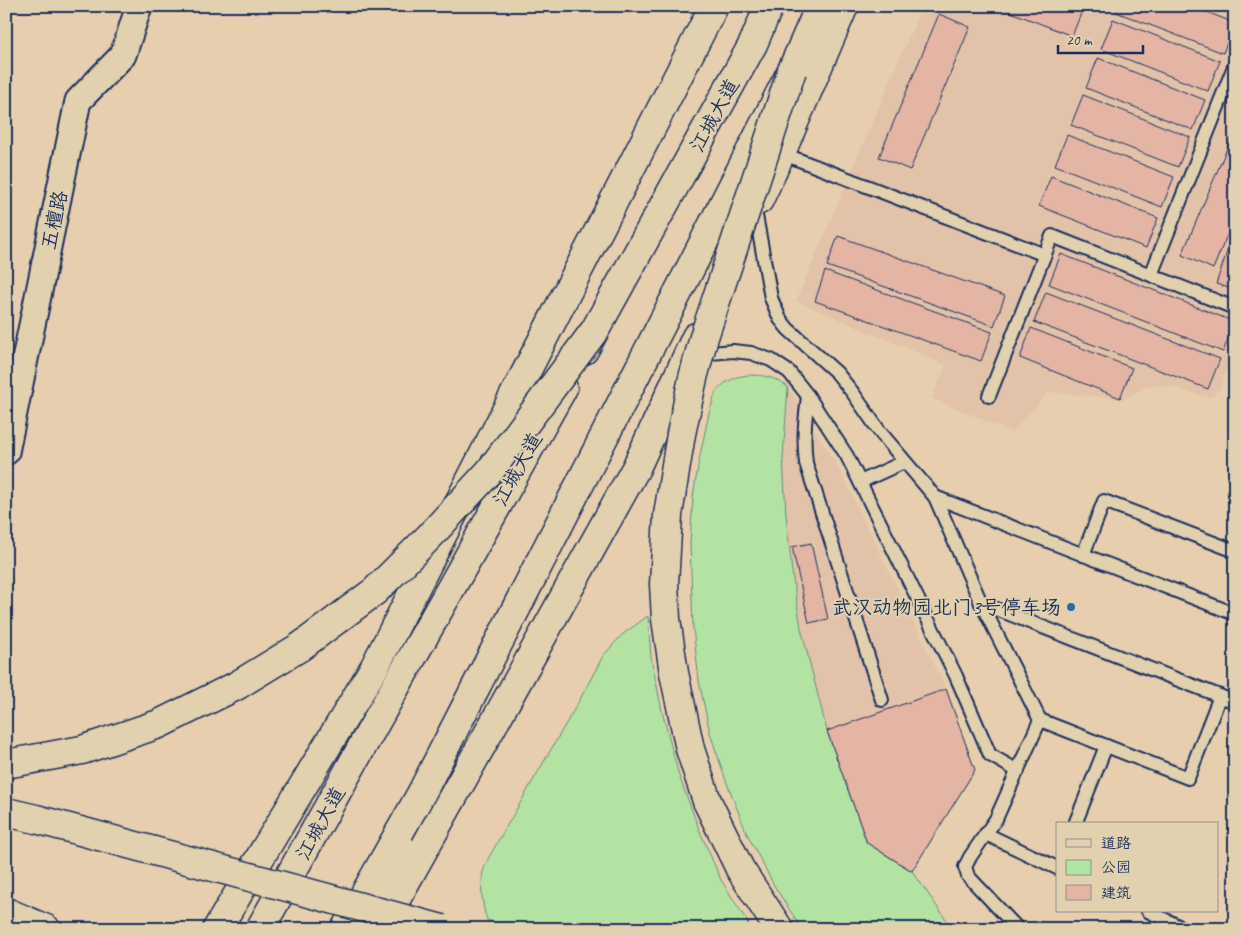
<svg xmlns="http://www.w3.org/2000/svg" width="1241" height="935" font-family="Caveat,'LXGW WenKai TC',sans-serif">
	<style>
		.built { fill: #e2c3a9 }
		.green { fill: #b2e3a3; stroke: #668980 }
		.building { fill: #e4b4a5; stroke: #1b2f5e }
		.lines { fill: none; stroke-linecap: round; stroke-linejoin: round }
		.service-casing { stroke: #1b2f5e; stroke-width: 16 }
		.minor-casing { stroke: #1b2f5e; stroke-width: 29 }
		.secondary-casing { stroke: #1b2f5e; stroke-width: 31 }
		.primary-casing { stroke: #1b2f5e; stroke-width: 31 }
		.trunk-casing { stroke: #1b2f5e; stroke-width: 31 }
		.service { stroke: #e2d1ae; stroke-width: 12 }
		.minor { stroke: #e2d1ae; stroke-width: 25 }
		.secondary { stroke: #e2d1ae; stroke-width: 28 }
		.primary { stroke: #e2d1ae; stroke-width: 28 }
		.trunk { stroke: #e2d1ae; stroke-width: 28 }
		.trunk-bridge-casing { stroke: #1b2f5e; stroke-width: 31; stroke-linecap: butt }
		.trunk-bridge { stroke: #e2d1ae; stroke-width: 28 }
		.poi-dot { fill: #1f6fb2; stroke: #e2d1ae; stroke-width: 2 }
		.labels { text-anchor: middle; stroke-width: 4; stroke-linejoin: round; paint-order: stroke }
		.street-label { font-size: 20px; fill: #1b2f5e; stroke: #e2d1ae }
		.poi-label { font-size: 20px; fill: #1b2f5e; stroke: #e2d1ae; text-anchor: end }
	</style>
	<rect width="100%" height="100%" fill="#e7ceae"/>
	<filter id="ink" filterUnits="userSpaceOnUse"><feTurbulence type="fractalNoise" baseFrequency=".02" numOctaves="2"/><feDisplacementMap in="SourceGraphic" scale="10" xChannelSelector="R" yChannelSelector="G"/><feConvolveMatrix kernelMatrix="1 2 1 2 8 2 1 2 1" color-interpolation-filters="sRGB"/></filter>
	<g filter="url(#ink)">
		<g class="built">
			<polygon points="922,6 1235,6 1235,345 1220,389 1211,397 1202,396 1173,387 1156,386 1144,388 1124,399 1049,392 1012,432 932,398 946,365 796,301"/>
			<polygon points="788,387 841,473 946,689 975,770 912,871 867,843 827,731 801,628 792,572 786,515 783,458"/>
		</g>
		<g class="green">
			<path d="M 748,375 C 765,375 774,377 788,387 L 783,458 L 786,515 L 792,572 L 801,628 L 827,731 L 867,843 L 912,871 L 953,929 L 802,929 L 775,887 L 747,834 L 725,778 L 710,733 L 699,681 L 693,628 L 690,543 L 693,497 L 699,460 L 709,413 L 716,391 L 725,383 L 737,377 Z"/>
			<path d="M 648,616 L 651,657 L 662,711 L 679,776 L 699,829 L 721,880 L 752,929 L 519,929 L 487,920 C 482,905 480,887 483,872 C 484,867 487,862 489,857 L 579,701 L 603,656 L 623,634 Z"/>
		</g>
		<g class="building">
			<polygon points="995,6 1084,6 1072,36"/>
			<polygon points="1118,6 1191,6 1235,23 1223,53 1116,12"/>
			<polygon points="1216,6 1235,6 1235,14"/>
			<polygon points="939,14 970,27 910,170 879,157"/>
			<polygon points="1113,19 1220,61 1208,91 1101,49"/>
			<polygon points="1098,58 1205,100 1193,130 1086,88"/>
			<polygon points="1083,95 1190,137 1178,167 1071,125"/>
			<polygon points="1235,129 1235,216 1213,269 1182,255"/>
			<polygon points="1067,135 1174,177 1162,207 1055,165"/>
			<polygon points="1051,176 1158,218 1146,248 1039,206"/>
			<polygon points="838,236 1005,296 994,326 827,266"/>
			<polygon points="1231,240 1235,242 1235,290 1216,284"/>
			<polygon points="1061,254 1235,322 1223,352 1049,284"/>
			<polygon points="825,271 992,332 981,361 815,301"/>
			<polygon points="1046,292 1220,359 1208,389 1034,322"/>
			<polygon points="1031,328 1132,368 1120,398 1020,358"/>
			<polygon points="811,543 828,619 809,623 792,547"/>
			<polygon points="946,689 975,770 912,871 867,843 827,731"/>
		</g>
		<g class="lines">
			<defs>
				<g id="service">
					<polyline points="781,153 1045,255"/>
					<polyline points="755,210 771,298 780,319 788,329 837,373 853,393 880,432 935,497 981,603 1040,720 996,819 970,857 965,867 968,876 1018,929"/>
					<polyline points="1151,275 1235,64"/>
					<polyline points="698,358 711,353 733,351 751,353 771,360 789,372 808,396 847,456 956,676 990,755 1018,771"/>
					<path d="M 808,396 C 805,420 803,438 806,463 L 882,700"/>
					<polyline points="989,396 1052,236 1232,307"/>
					<polyline points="860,482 904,462"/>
					<polyline points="935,497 1235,614"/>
					<polyline points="1083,555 1104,501 1235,551"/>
					<polyline points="981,603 1235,702"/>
					<polyline points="1040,720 1188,778 1220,696"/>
					<polyline points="1075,824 1106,746"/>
					<polyline points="986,834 1057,868"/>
					<polyline points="1148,911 1184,929"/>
				</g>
				<polyline id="minor" points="6,452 78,101 123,55 139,6"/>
				<polyline id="secondary" points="6,912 46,929"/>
				<g id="primary">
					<polyline points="759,200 781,153 844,6"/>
					<polyline points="390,910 636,468 696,337"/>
					<polyline points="217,929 374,668 714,6"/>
				</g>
				<g id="trunk">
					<polyline points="584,350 753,44 769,6"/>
					<polyline points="6,764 82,750 159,724 236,686 300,647"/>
					<polyline points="707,801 740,869 779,929"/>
					<polyline points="260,929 563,388"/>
					<polyline points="345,929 421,794 792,70 820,6"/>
					<polyline points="378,929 403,850"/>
				</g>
			</defs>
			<use href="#service" class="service-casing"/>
			<use href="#minor" class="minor-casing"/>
			<use href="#secondary" class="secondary-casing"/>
			<use href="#primary" class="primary-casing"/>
			<use href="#trunk" class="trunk-casing"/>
			<use href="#service" class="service"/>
			<use href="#minor" class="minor"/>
			<use href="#secondary" class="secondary"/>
			<use href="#primary" class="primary"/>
			<use href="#trunk" class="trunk"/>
			<defs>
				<g id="trunk-bridge">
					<polyline points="300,647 375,591 429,537 489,472 595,330"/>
					<polyline points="707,801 690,749 674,673 666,619 664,584 668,515 681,434 693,378 704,337 792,70"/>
					<polyline points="6,812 36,819 442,929"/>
				</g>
			</defs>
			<use href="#trunk-bridge" class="trunk-bridge-casing"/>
			<use href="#trunk-bridge" class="trunk-bridge"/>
		</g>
	</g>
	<circle class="poi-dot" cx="1071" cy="607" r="5"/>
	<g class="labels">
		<g class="street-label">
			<text transform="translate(714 115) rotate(-61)" y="7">江城大道</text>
			<text transform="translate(54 220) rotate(-78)" y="7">五檀路</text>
			<text transform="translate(517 469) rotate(-61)" y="7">江城大道</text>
			<text transform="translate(320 823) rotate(-61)" y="7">江城大道</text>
		</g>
		<g class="poi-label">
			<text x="1061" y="614">武汉动物园北门3号停车场</text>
		</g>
	</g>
	<rect width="1241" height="935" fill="none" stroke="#e2d1ae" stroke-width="25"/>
	<rect x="12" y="12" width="1216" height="910" fill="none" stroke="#1b2f5e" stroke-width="2" filter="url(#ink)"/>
	<rect x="1056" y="822" width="162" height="90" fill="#e2d1ae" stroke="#92908e"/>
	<rect x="1066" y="839" width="25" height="8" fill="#e2d1ae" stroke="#92908e"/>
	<text x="1101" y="848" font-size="15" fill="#1b2f5e">道路</text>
	<rect x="1066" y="860" width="25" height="15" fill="#b2e3a3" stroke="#92908e"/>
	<text x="1101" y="872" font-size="15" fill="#1b2f5e">公园</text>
	<rect x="1066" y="885" width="25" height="15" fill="#e4b4a5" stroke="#92908e"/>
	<text x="1101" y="898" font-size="15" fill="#1b2f5e">建筑</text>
	<path d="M1058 45v8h85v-8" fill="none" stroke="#1b2f5e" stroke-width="2.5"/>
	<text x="1066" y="45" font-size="15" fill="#1b2f5e" stroke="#e2d1ae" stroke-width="4" paint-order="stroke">20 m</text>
</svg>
